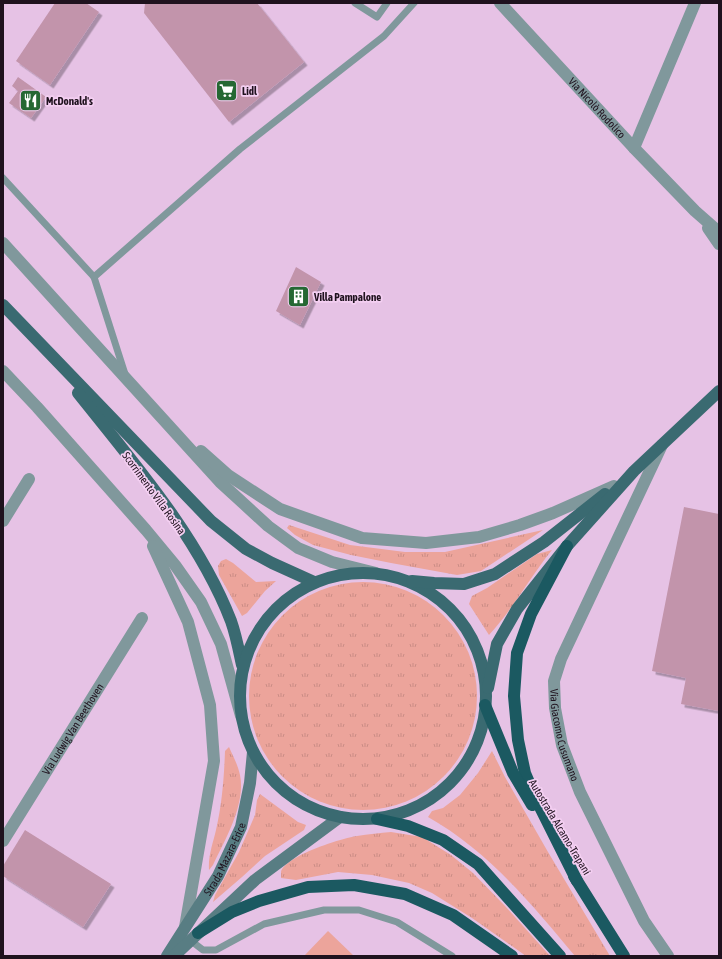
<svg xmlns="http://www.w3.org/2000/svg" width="722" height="959" font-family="'Asap Condensed',sans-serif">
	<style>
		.grass { fill: url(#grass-tufts) }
		.pitch { fill: #eca49b }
		.building { fill: #c294ab; filter: url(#shadow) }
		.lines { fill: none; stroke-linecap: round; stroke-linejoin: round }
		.service { stroke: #80989c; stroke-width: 7 }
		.minor { stroke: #80989c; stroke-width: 12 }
		.tertiary { stroke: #80989c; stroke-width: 12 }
		.secondary { stroke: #587d83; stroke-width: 12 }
		.primary { stroke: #3a6a71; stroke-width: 12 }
		.motorway { stroke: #1b5961; stroke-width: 12 }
		.labels { text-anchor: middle; stroke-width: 3.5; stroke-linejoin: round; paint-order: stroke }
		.poi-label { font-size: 11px; font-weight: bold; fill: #1f121e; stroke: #f4cff2; text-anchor: start }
		.street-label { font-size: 11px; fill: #1f121e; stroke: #f4cff2 }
	</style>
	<defs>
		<pattern id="grass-tufts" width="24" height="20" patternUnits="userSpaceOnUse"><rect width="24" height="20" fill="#eca49b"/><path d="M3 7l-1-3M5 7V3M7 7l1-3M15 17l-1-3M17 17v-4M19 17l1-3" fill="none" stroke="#ca8c85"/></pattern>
		<filter id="shadow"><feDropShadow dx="3.5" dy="3.5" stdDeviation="0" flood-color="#0004"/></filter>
	</defs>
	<rect width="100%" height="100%" fill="#e6c2e5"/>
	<g class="grass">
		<polygon points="289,525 350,545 405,552 445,552 543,530 481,571 457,575 391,563 351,555 313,545 295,535 287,528"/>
		<path d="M 552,550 C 530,577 513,609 489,635 L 469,604 L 472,596 L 487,588 L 537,554 Z"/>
		<polygon points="226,559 233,563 256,582 276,581 265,591 247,613 242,616 219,575 218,566 221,561"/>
		<circle cx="363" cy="696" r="114"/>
		<path d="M 229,747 C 233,756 238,765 240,775 C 246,804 225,840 213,865 L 209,870 C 208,856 213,843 216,830 C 222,804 224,778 225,751 Z"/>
		<path d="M 492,751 L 505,777 L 548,852 L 610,956 L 575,956 C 532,904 487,850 428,817 L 432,811 L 443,808 L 460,795 L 478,773 Z"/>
		<polygon points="260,794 298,822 306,825 304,830 265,856 242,877 213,902 215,895 239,852 255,815 257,800"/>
		<path d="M 391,832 L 422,837 L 451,855 L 473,873 L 505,906 L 550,956 L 526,956 L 472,918 L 432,893 L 409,883 L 372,875 L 338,872 L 296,880 L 281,878 C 281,876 281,874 281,872 C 285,856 342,838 357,836 C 368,834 380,833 391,832 Z"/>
	</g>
	<polygon class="pitch" points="328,931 354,956 304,956"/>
	<g class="building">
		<polygon points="55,3 86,3 99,12 50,85 16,61"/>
		<polygon points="145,3 257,3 304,62 229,122 144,13"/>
		<polygon points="18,77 46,97 31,118 9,103 18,91 12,86"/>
		<polygon points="296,267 321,282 300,325 276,311"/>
		<polygon points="684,507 719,514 719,711 681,704 686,678 652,671"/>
		<polygon points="25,830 111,884 83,927 3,876 3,866"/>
	</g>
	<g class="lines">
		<g class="service">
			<polyline points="355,3 377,17 387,3"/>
			<polyline points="3,178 94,277 125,374"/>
			<polyline points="94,277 240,149 384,36 414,3"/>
			<polyline points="190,940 203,950 216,950 264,924 324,910 359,910 397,922 452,956"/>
		</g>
		<g class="minor">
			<path id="s1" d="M 500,3 L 634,148 L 695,211 L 719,232"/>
			<polyline points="634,148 695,3"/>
			<polyline points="708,228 719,244"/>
			<path id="s2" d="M 662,445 L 561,659 L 554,681 L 555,708 L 562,745 L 580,792 L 644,921 L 668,956"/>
			<polyline points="3,521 29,479"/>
			<path id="s3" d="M 3,841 L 142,618"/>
		</g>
		<g class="tertiary">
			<polyline points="3,243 220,482 268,526 298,548 332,562 376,573"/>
			<polyline points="3,371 37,407 146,530 175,565 201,602 221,644 241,716"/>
			<polyline points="201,451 228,475 280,509 362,538 426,543 479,537 520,525 553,513 614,486"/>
			<polyline points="153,546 188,622 210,705 214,761 185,927"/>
		</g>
		<g class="secondary">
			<path id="s4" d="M 167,956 L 218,876 L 241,827 L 250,783 L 253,752"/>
			<polyline points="174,956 255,880 340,817"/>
		</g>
		<g class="primary">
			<polyline points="3,305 211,521 246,549 272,563 314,582"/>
			<path d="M 78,393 C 133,462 199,538 231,621 C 236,635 239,651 242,665"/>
			<circle cx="363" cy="696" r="123"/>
			<polyline points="412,581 434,583 464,584 495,574 544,542 605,494"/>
			<polyline points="488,688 497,644 517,609 567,546 634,471 719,391"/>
		</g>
		<g class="motorway">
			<polyline points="567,546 531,614 517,653 514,696 518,740 525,773 537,801 577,881"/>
			<polyline points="485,705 513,773 532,805"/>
			<polyline points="377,819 408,826 443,840 478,864 560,956"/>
			<polyline points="574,876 624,956"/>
			<polyline points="198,933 232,912 259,901 308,887 354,885 405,894 453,915 512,956"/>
		</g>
	</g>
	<defs>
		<symbol id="supermarket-square" viewBox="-11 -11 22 22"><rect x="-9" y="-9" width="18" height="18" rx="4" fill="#256833" stroke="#f4cff2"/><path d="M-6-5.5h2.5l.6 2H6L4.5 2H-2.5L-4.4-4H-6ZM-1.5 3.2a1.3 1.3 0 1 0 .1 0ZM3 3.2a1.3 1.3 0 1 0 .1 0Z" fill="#fff"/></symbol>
		<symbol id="restaurant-square" viewBox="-11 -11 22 22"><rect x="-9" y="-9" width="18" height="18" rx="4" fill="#256833" stroke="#f4cff2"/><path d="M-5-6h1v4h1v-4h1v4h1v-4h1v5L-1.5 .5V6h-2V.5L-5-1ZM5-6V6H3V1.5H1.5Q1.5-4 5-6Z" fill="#fff"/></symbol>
		<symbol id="building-square" viewBox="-11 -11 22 22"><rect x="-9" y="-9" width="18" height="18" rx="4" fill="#256833" stroke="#f4cff2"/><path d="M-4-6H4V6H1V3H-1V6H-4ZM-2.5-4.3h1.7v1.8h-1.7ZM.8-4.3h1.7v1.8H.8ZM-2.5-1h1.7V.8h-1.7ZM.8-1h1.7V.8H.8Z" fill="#fff"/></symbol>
	</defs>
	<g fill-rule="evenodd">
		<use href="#supermarket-square" x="214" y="78" width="25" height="25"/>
		<use href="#restaurant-square" x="18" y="88" width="25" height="25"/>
		<use href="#building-square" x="286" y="284" width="25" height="25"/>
	</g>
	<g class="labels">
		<g class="poi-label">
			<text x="242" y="95">Lidl</text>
			<text x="46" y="105">McDonald's</text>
			<text x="314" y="301">Villa Pampalone</text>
		</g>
		<g class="street-label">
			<text dy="4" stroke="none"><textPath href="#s1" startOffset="143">Via Nicolò Rodolico</textPath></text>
			<text transform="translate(154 493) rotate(54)" y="4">Scorrimento Villa Rosina</text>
			<text dy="4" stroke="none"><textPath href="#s3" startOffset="132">Via Ludwig Van Beethoven</textPath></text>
			<text dy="4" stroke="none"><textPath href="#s2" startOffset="315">Via Giacomo Cusumano</textPath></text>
			<text transform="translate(560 827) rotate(59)" y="4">Autostrada Alcamo-Trapani</text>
			<text dy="4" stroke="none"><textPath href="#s4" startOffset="113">Strada Mazara-Erice</textPath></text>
		</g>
	</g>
	<rect width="722" height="959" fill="none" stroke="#1f121e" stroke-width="8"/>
</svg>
